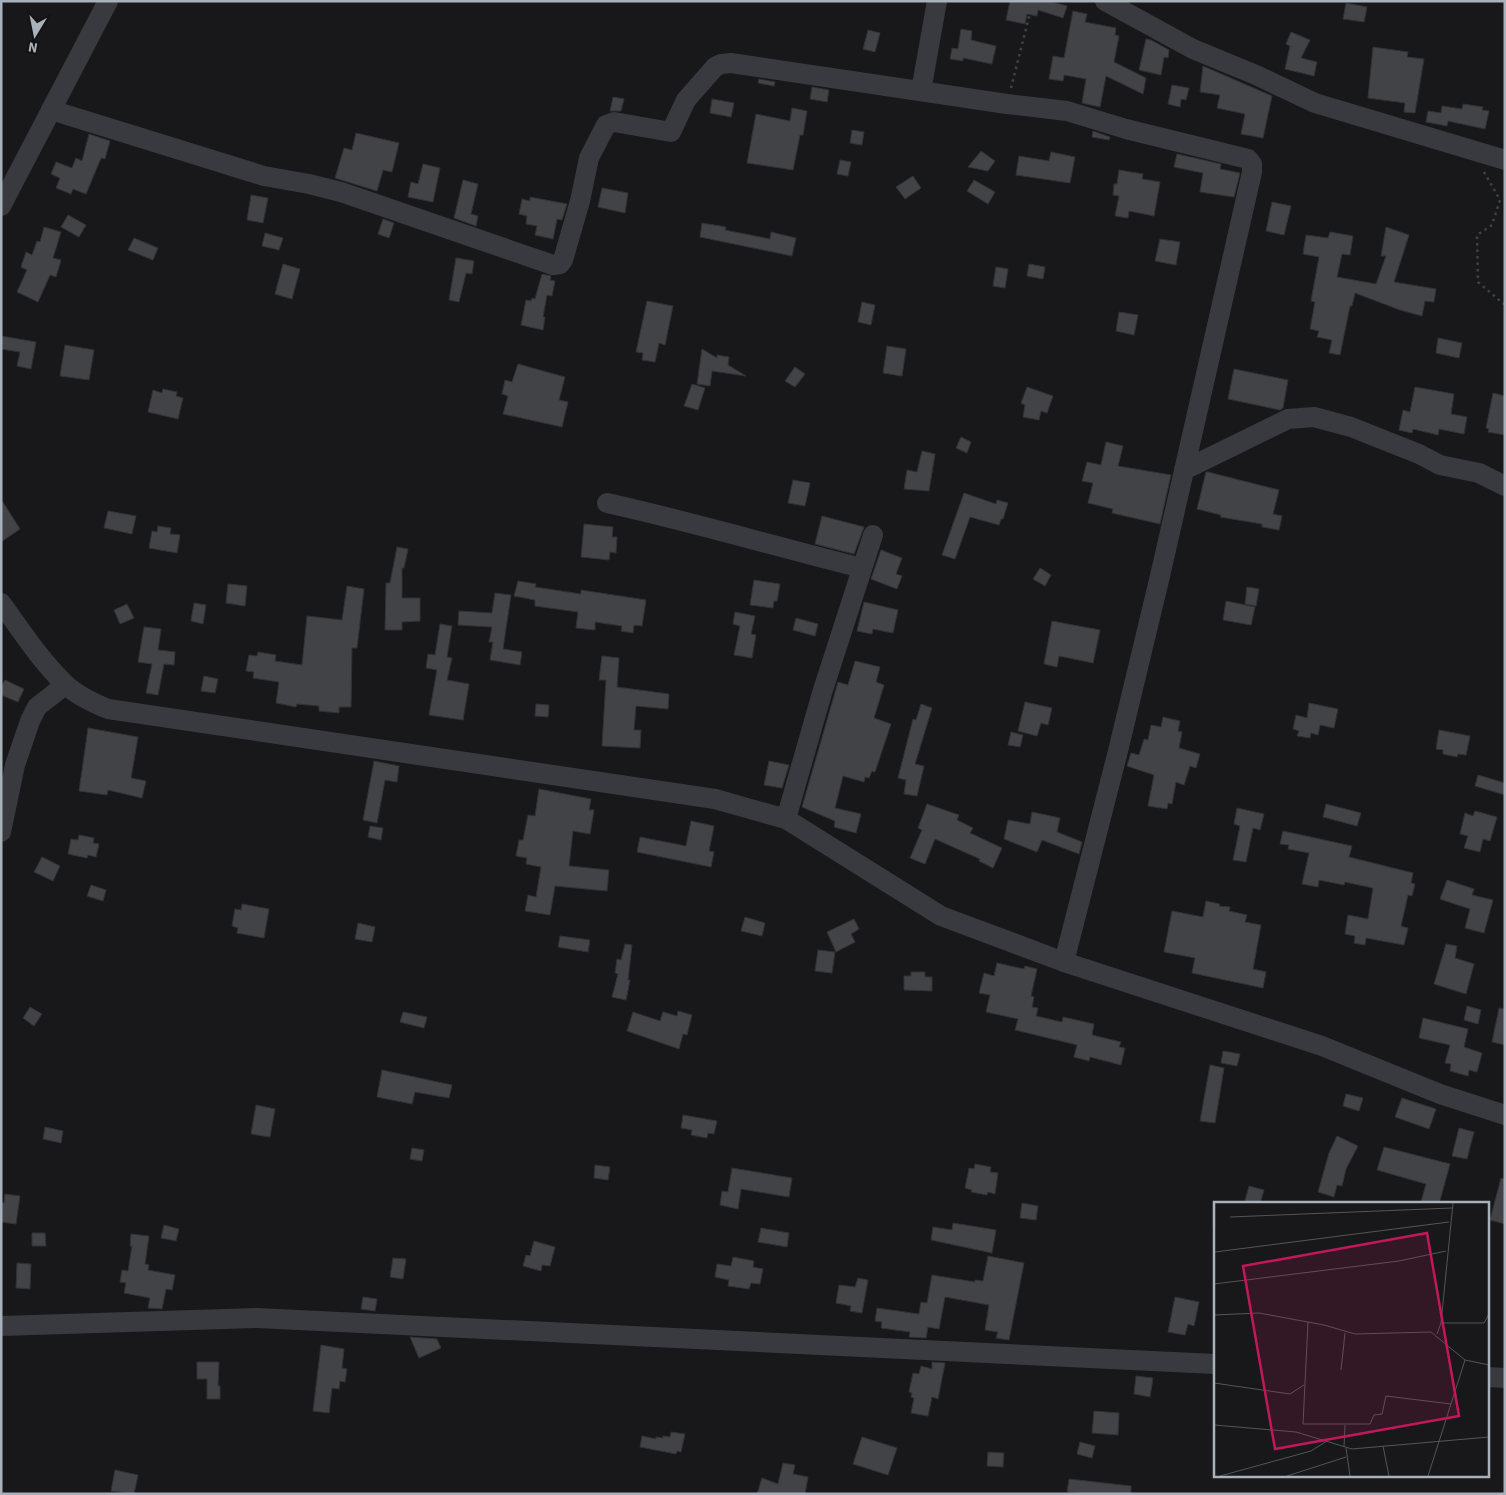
<svg xmlns="http://www.w3.org/2000/svg" width="1506" height="1495" font-family="'Source Sans 3',sans-serif">
	<style>
		.building { fill: #424347; stroke: #323236 }
		.lines { fill: none; stroke-linecap: round; stroke-linejoin: round }
		.path { stroke: #3e4246; stroke-width: 2.5; stroke-dasharray: 2.5 4; stroke-linecap: butt }
		.minor { stroke: #393a3f; stroke-width: 20 }
		.inset-river { fill: none; stroke: #2d393f; stroke-width: 2.5 }
		.inset-road { fill: none; stroke: #52555a; stroke-width: 1 }
		.view { fill: #c2185b; fill-opacity: 0.15; stroke: #c2185b; stroke-width: 2.5 }
		.inset-edge { fill: none; stroke: #a9b1ba; stroke-width: 2.5 }
	</style>
	<rect width="100%" height="100%" fill="#18181a"/>
	<g class="building">
		<polygon points="1010,1 1049,1 1067,6 1063,18 1038,10 1037,16 1027,14 1025,24 1006,20"/>
		<polygon points="1346,3 1367,7 1364,22 1343,19"/>
		<polygon points="1073,11 1087,14 1085,22 1116,28 1115,35 1119,36 1114,62 1146,78 1143,94 1106,76 1100,107 1082,103 1086,79 1064,75 1063,81 1049,79 1053,56 1064,58"/>
		<polygon points="961,29 972,31 971,40 996,46 992,64 963,58 963,61 950,59 952,48 958,49"/>
		<polygon points="868,30 880,33 875,52 863,49"/>
		<polygon points="1291,32 1310,40 1301,58 1317,62 1314,76 1285,69 1290,46 1286,44"/>
		<polygon points="1146,39 1151,40 1169,50 1168,58 1164,57 1161,75 1139,70"/>
		<polygon points="1373,47 1408,52 1407,57 1424,59 1415,113 1404,112 1405,103 1368,98"/>
		<polygon points="1203,66 1272,96 1263,138 1241,134 1245,114 1217,108 1220,95 1200,92"/>
		<polygon points="759,79 775,82 774,86 758,83"/>
		<polygon points="1172,85 1189,88 1186,100 1181,99 1180,107 1168,104"/>
		<polygon points="812,87 829,90 827,102 810,99"/>
		<polygon points="613,97 624,99 621,111 610,111"/>
		<polygon points="712,99 734,103 731,117 710,113"/>
		<polygon points="1463,104 1483,107 1482,110 1489,111 1485,129 1448,121 1447,126 1426,122 1428,111 1441,113 1442,106 1462,109"/>
		<polygon points="792,108 807,111 803,135 800,135 793,170 747,163 756,114 790,121"/>
		<polygon points="852,130 864,132 862,145 850,143"/>
		<polygon points="1093,131 1110,137 1109,140 1092,137"/>
		<polygon points="356,133 399,143 392,172 383,170 377,191 335,178 344,148 352,150"/>
		<polygon points="89,134 110,141 105,159 101,158 86,194 73,189 71,194 56,188 60,178 51,174 56,162 72,168 76,158 82,161"/>
		<polygon points="981,151 995,161 988,171 968,167"/>
		<polygon points="1051,152 1075,157 1070,183 1016,175 1019,156 1049,161"/>
		<polygon points="1177,154 1221,164 1220,169 1240,173 1234,197 1200,192 1203,173 1174,167"/>
		<polygon points="840,160 851,162 848,176 837,174"/>
		<polygon points="423,164 440,168 433,202 408,197 411,182 418,184"/>
		<polygon points="1119,170 1143,174 1142,179 1160,182 1154,216 1129,211 1128,218 1115,216 1119,196 1113,195 1114,184 1117,184"/>
		<polygon points="913,176 921,188 905,199 896,187"/>
		<polygon points="463,180 478,184 471,214 478,216 476,226 454,218"/>
		<polygon points="974,180 995,192 988,204 967,191"/>
		<polygon points="602,188 628,193 625,213 598,207"/>
		<polygon points="251,195 268,198 263,223 247,220"/>
		<polygon points="530,197 567,204 562,220 557,219 553,239 535,235 537,226 526,224 527,216 519,214 522,199 530,201"/>
		<polygon points="1272,202 1291,206 1284,235 1266,231"/>
		<polygon points="68,215 86,225 79,237 61,227"/>
		<polygon points="383,219 394,223 389,238 378,234"/>
		<polygon points="702,223 726,227 725,230 770,239 771,232 796,238 792,256 700,237"/>
		<polygon points="44,227 61,232 53,258 61,260 56,277 50,275 38,302 17,292 27,270 21,267 26,252 32,255 37,241 40,242"/>
		<polygon points="1386,227 1409,235 1394,282 1436,289 1434,302 1425,301 1422,316 1400,310 1355,293 1352,306 1350,306 1340,355 1329,353 1332,340 1317,337 1319,331 1310,329 1315,302 1311,301 1319,257 1303,254 1306,235 1328,238 1330,232 1353,236 1350,255 1342,254 1337,277 1376,284 1386,256 1381,256"/>
		<polygon points="265,233 283,238 279,250 262,246"/>
		<polygon points="134,238 158,248 153,260 128,250"/>
		<polygon points="1160,239 1180,242 1176,265 1155,261"/>
		<polygon points="456,258 474,261 472,274 466,273 459,302 449,300"/>
		<polygon points="283,264 300,269 292,299 275,294"/>
		<polygon points="1029,264 1045,267 1043,279 1027,276"/>
		<polygon points="996,267 1008,269 1005,288 993,286"/>
		<polygon points="542,274 551,276 550,280 555,281 552,296 547,295 543,317 545,317 543,330 521,325 526,300 531,301 532,298 535,299"/>
		<polygon points="647,301 673,306 665,345 659,343 655,362 642,360 643,353 636,352"/>
		<polygon points="862,302 875,305 871,325 858,322"/>
		<polygon points="1119,312 1138,315 1134,335 1116,331"/>
		<polygon points="1,336 36,342 31,369 17,366 20,352 1,349"/>
		<polygon points="1438,338 1462,343 1459,358 1436,353"/>
		<polygon points="65,345 94,350 89,380 60,376"/>
		<polygon points="887,346 906,349 902,376 883,373"/>
		<polygon points="702,349 717,358 717,355 729,357 728,365 746,376 712,371 710,386 697,384"/>
		<polygon points="518,364 565,377 559,400 568,402 562,427 503,414 508,396 502,394 505,380 512,382"/>
		<polygon points="795,367 805,374 795,387 785,381"/>
		<polygon points="1234,369 1288,380 1283,408 1280,410 1228,399"/>
		<polygon points="692,384 705,388 698,410 684,406"/>
		<polygon points="1027,387 1053,396 1047,413 1041,411 1039,420 1023,417 1025,405 1021,403"/>
		<polygon points="1415,387 1454,394 1451,414 1467,417 1464,434 1439,429 1438,435 1413,429 1412,433 1399,430 1403,410 1410,412"/>
		<polygon points="163,389 177,392 176,396 183,398 178,419 148,412 153,390 162,393"/>
		<polygon points="1493,393 1505,396 1505,435 1488,432 1489,429 1486,428"/>
		<polygon points="961,437 971,442 967,453 956,448"/>
		<polygon points="1106,442 1123,446 1118,466 1171,475 1160,524 1112,513 1113,509 1088,503 1093,483 1082,481 1087,462 1101,465"/>
		<polygon points="922,451 935,454 929,491 904,489 907,470 917,472"/>
		<polygon points="1206,472 1208,472 1279,490 1273,514 1282,516 1279,530 1262,527 1262,524 1220,517 1221,515 1197,509"/>
		<polygon points="793,480 810,483 805,506 788,503"/>
		<polygon points="964,493 996,504 997,500 1008,503 1003,519 1001,519 999,525 970,517 955,559 942,555"/>
		<polygon points="1,499 20,529 1,542"/>
		<polygon points="108,511 136,516 132,534 104,528"/>
		<polygon points="822,516 864,527 854,554 815,544"/>
		<polygon points="584,524 613,527 612,537 617,537 616,553 610,552 609,560 581,557"/>
		<polygon points="158,526 171,528 170,534 180,535 177,553 149,548 152,531 157,532"/>
		<polygon points="397,547 408,549 404,568 402,568 402,598 420,598 420,621 402,622 402,630 385,630 386,583 390,583"/>
		<polygon points="881,550 902,558 896,574 902,576 897,589 871,579"/>
		<polygon points="1040,568 1051,575 1045,586 1033,579"/>
		<polygon points="754,580 780,584 777,601 774,601 773,608 750,605"/>
		<polygon points="518,581 536,584 535,587 581,594 581,590 646,600 642,626 634,625 633,633 621,631 622,626 595,622 595,630 576,628 578,612 535,606 535,600 514,596"/>
		<polygon points="228,584 247,586 245,606 226,603"/>
		<polygon points="347,586 364,589 357,648 352,648 351,707 339,707 339,713 319,711 319,706 297,704 296,707 276,703 279,682 253,678 254,672 246,671 249,655 257,656 258,652 276,655 275,661 302,665 307,616 342,620"/>
		<polygon points="1247,587 1259,589 1256,606 1245,604"/>
		<polygon points="495,593 511,595 503,649 522,652 520,665 490,660 493,642 489,642 492,627 458,625 459,611 492,613"/>
		<polygon points="1226,601 1255,607 1251,625 1223,620"/>
		<polygon points="864,602 898,610 893,633 873,629 872,634 857,631"/>
		<polygon points="194,603 206,605 203,624 191,621"/>
		<polygon points="127,604 134,618 120,624 114,610"/>
		<polygon points="735,612 755,616 751,634 756,635 752,658 734,655 740,626 733,624"/>
		<polygon points="796,618 818,624 815,636 793,630"/>
		<polygon points="1052,621 1100,630 1093,663 1059,656 1057,667 1044,664"/>
		<polygon points="440,624 452,626 447,657 452,658 447,680 469,684 463,720 429,715 437,670 426,668 428,654 435,655"/>
		<polygon points="144,627 161,629 158,650 175,652 174,665 164,664 158,695 146,693 152,664 138,662"/>
		<polygon points="602,656 619,658 617,687 669,694 668,709 636,706 634,730 641,730 640,748 602,746 606,680 599,680"/>
		<polygon points="855,661 880,667 876,682 884,685 874,718 891,724 875,772 872,771 869,778 865,777 864,782 843,776 835,808 861,814 856,833 834,827 835,821 802,807 838,682 848,685"/>
		<polygon points="204,676 218,679 215,693 201,691"/>
		<polygon points="5,680 24,689 18,702 1,695 1,687"/>
		<polygon points="1025,702 1052,708 1048,725 1041,723 1037,736 1018,731"/>
		<polygon points="1309,703 1338,709 1334,728 1320,725 1318,735 1311,733 1310,738 1297,736 1299,731 1293,729 1296,715 1307,718"/>
		<polygon points="536,704 549,705 548,717 535,716"/>
		<polygon points="921,704 932,708 915,764 924,766 917,796 904,794 906,780 898,778 913,719 916,720"/>
		<polygon points="1163,717 1180,721 1178,731 1182,732 1179,748 1200,754 1196,768 1190,766 1184,785 1176,782 1172,804 1168,803 1167,809 1148,806 1154,775 1127,766 1131,753 1139,755 1144,739 1148,740 1151,725 1161,727"/>
		<polygon points="88,728 138,737 131,778 146,781 142,798 108,790 107,795 79,791"/>
		<polygon points="1439,730 1470,736 1466,755 1458,754 1457,757 1443,754 1443,750 1436,749"/>
		<polygon points="1011,732 1023,735 1020,747 1008,745"/>
		<polygon points="374,761 399,766 397,782 385,780 377,823 363,820"/>
		<polygon points="769,761 789,765 782,788 764,785"/>
		<polygon points="1478,775 1505,783 1505,795 1475,786"/>
		<polygon points="539,789 591,799 589,810 594,810 590,834 573,831 569,866 609,870 607,891 555,886 550,915 525,911 528,895 536,897 541,867 526,864 527,858 516,856 519,840 523,840 528,815 535,816"/>
		<polygon points="927,804 959,815 957,820 973,828 970,833 1002,848 993,868 979,861 980,859 935,839 925,864 910,858 922,830 918,828"/>
		<polygon points="1326,804 1361,813 1357,826 1323,817"/>
		<polygon points="1237,808 1264,814 1260,830 1253,828 1246,862 1233,860 1240,826 1234,824"/>
		<polygon points="1475,811 1497,817 1490,841 1483,839 1480,852 1464,848 1468,836 1460,834 1465,813 1473,816"/>
		<polygon points="1032,812 1060,818 1057,832 1082,842 1079,854 1042,840 1037,852 1004,839 1008,820 1030,824"/>
		<polygon points="691,821 714,826 709,851 714,852 711,867 637,852 640,837 686,846"/>
		<polygon points="370,826 383,828 381,840 368,837"/>
		<polygon points="1283,831 1352,846 1349,857 1413,873 1411,883 1415,884 1412,896 1408,895 1401,926 1408,928 1404,945 1366,938 1365,945 1354,943 1355,936 1345,934 1348,915 1368,919 1373,888 1345,882 1344,885 1319,880 1318,887 1302,884 1309,853 1288,849 1289,845 1280,844"/>
		<polygon points="79,835 94,838 93,843 99,844 96,857 88,855 87,858 68,854 71,839 78,840"/>
		<polygon points="42,857 60,866 53,881 34,872"/>
		<polygon points="1447,880 1474,889 1472,895 1493,900 1484,933 1465,928 1470,909 1440,899"/>
		<polygon points="91,885 106,890 103,901 87,896"/>
		<polygon points="1206,901 1220,904 1219,906 1230,907 1229,911 1247,915 1245,922 1261,925 1253,969 1266,972 1263,988 1192,973 1195,958 1164,952 1172,911 1203,917"/>
		<polygon points="242,904 269,909 264,938 237,933 238,928 232,926 235,909 241,910"/>
		<polygon points="745,917 765,923 762,936 741,931"/>
		<polygon points="854,919 859,929 851,934 855,942 836,952 827,932"/>
		<polygon points="358,923 375,927 372,942 355,939"/>
		<polygon points="560,936 590,940 588,952 558,947"/>
		<polygon points="625,944 632,945 628,980 630,980 626,1000 612,997 618,974 615,973 617,959 621,960"/>
		<polygon points="1446,944 1457,946 1455,958 1474,964 1466,994 1434,984"/>
		<polygon points="818,950 835,952 832,973 815,971"/>
		<polygon points="997,963 1024,969 1025,966 1037,969 1031,996 1034,997 1032,1007 1038,1008 1036,1016 1062,1022 1063,1017 1094,1024 1092,1035 1121,1042 1119,1047 1125,1048 1121,1065 1090,1057 1089,1061 1074,1057 1077,1045 1015,1030 1018,1019 986,1012 990,995 979,993 984,973 994,976"/>
		<polygon points="911,972 925,972 925,977 932,977 932,991 904,990 904,976 911,976"/>
		<polygon points="1467,1006 1481,1010 1478,1024 1464,1020"/>
		<polygon points="30,1007 42,1014 34,1026 23,1018"/>
		<polygon points="1499,1008 1505,1009 1505,1045 1492,1042"/>
		<polygon points="678,1011 692,1015 687,1035 683,1034 679,1049 627,1031 633,1012 660,1021 663,1012 677,1016"/>
		<polygon points="403,1012 427,1017 424,1028 400,1022"/>
		<polygon points="1423,1018 1468,1029 1464,1047 1482,1053 1477,1072 1469,1070 1468,1076 1450,1071 1451,1064 1445,1063 1450,1045 1419,1038"/>
		<polygon points="1223,1051 1240,1054 1237,1066 1221,1063"/>
		<polygon points="1210,1065 1224,1068 1215,1123 1200,1121"/>
		<polygon points="382,1070 452,1085 449,1098 415,1092 412,1104 377,1097"/>
		<polygon points="1346,1094 1363,1098 1359,1111 1343,1106"/>
		<polygon points="1402,1098 1436,1109 1429,1129 1395,1117"/>
		<polygon points="256,1105 275,1109 270,1137 251,1134"/>
		<polygon points="683,1115 717,1121 714,1134 708,1133 707,1138 691,1135 692,1130 681,1128"/>
		<polygon points="45,1127 63,1131 61,1143 43,1139"/>
		<polygon points="1459,1128 1474,1132 1467,1159 1452,1156"/>
		<polygon points="1337,1136 1358,1146 1346,1169 1342,1186 1337,1185 1334,1197 1318,1192 1329,1153"/>
		<polygon points="1384,1147 1450,1164 1439,1204 1421,1202 1426,1184 1377,1170"/>
		<polygon points="412,1148 424,1150 422,1161 410,1159"/>
		<polygon points="975,1164 991,1167 990,1172 998,1173 995,1194 988,1192 987,1195 971,1192 972,1190 965,1188 969,1168 974,1169"/>
		<polygon points="595,1165 610,1167 608,1180 594,1178"/>
		<polygon points="732,1168 792,1178 789,1197 741,1189 738,1209 720,1205 722,1191 728,1192"/>
		<polygon points="1501,1178 1505,1179 1505,1224 1490,1220"/>
		<polygon points="1249,1186 1264,1190 1260,1204 1244,1204"/>
		<polygon points="5,1194 20,1196 16,1224 1,1222 1,1203 4,1203"/>
		<polygon points="1022,1203 1038,1206 1036,1220 1020,1218"/>
		<polygon points="953,1223 996,1230 992,1253 931,1240 933,1227 952,1230"/>
		<polygon points="164,1225 179,1229 176,1241 161,1238"/>
		<polygon points="761,1228 789,1233 787,1247 758,1242"/>
		<polygon points="32,1233 45,1233 46,1246 32,1246"/>
		<polygon points="131,1234 149,1236 145,1264 149,1265 148,1270 175,1275 172,1290 166,1289 162,1309 148,1308 150,1298 124,1293 126,1283 120,1282 122,1270 128,1271 132,1246 130,1246"/>
		<polygon points="534,1241 555,1247 550,1266 542,1265 541,1271 523,1266 526,1255 530,1256"/>
		<polygon points="988,1256 1024,1263 1009,1340 996,1338 998,1332 985,1330 989,1305 945,1297 939,1329 928,1327 926,1338 909,1337 910,1332 881,1328 882,1322 875,1321 877,1308 919,1314 921,1302 927,1303 932,1275 975,1282 975,1280 983,1281"/>
		<polygon points="733,1257 754,1261 753,1267 763,1269 760,1284 751,1283 749,1289 728,1286 729,1280 715,1277 717,1264 731,1266"/>
		<polygon points="393,1258 406,1259 403,1279 390,1277"/>
		<polygon points="17,1263 31,1264 30,1289 16,1288"/>
		<polygon points="858,1278 868,1280 862,1313 850,1311 851,1306 836,1303 839,1285 855,1287"/>
		<polygon points="363,1297 377,1299 375,1311 361,1309"/>
		<polygon points="1175,1297 1199,1302 1194,1326 1188,1324 1185,1335 1168,1332"/>
		<polygon points="410,1337 437,1339 441,1348 419,1358"/>
		<polygon points="321,1345 344,1349 342,1368 347,1369 345,1382 340,1381 339,1389 332,1388 329,1413 313,1411"/>
		<polygon points="197,1362 219,1362 218,1386 220,1386 220,1399 207,1399 207,1379 197,1379"/>
		<polygon points="932,1362 945,1363 938,1399 932,1397 928,1416 911,1413 914,1398 911,1397 912,1393 909,1392 913,1373 919,1374 921,1366 932,1369"/>
		<polygon points="1136,1376 1153,1378 1150,1397 1134,1394"/>
		<polygon points="1094,1411 1119,1413 1118,1435 1092,1433"/>
		<polygon points="671,1432 685,1434 681,1452 677,1451 676,1454 640,1447 642,1436 656,1439 656,1437 663,1438 663,1436 670,1437"/>
		<polygon points="862,1437 897,1448 888,1475 853,1464"/>
		<polygon points="1080,1442 1095,1446 1092,1458 1077,1454"/>
		<polygon points="988,1452 1004,1453 1003,1467 987,1466"/>
		<polygon points="783,1463 795,1465 793,1474 808,1477 805,1494 757,1494 762,1478 778,1484"/>
		<polygon points="115,1470 138,1475 134,1494 111,1491"/>
		<polygon points="1069,1479 1131,1486 1131,1494 1083,1494 1067,1492"/>
	</g>
	<g class="lines">
		<g class="path">
			<polyline points="1011,88 1033,1"/>
			<polyline points="1484,172 1500,200 1492,225 1477,235 1478,282 1505,305"/>
		</g>
		<g class="minor">
			<polyline points="1105,1 1193,49 1256,75 1315,103 1505,160"/>
			<polyline points="921,91 937,1"/>
			<polyline points="51,110 264,176 309,184 341,192 553,265 560,264 563,260 580,201 589,158 606,125 614,122 671,132 686,100 715,67 721,64 731,63 1007,104 1067,111 1126,129 1248,159 1252,164 1252,172 1160,576 1118,751 1064,962"/>
			<polyline points="1,206 108,1"/>
			<polyline points="1184,470 1288,419 1314,417 1351,427 1419,454 1440,465 1479,473 1505,486"/>
			<path d="M 607,503 C 693,522 777,547 862,568"/>
			<path d="M 1,603 C 21,630 40,660 64,683 C 76,695 93,703 108,709 L 715,799 L 786,819 L 941,916 L 1064,962 L 1322,1046 L 1440,1094 L 1505,1115"/>
			<polyline points="786,819 822,693 873,535"/>
			<polyline points="1,832 15,765 30,721 37,707 65,685"/>
			<polyline points="1,1326 257,1318 1215,1364"/>
			<polyline points="1487,1377 1505,1378"/>
		</g>
	</g>
	<g transform="translate(1214 1202)">
		<rect width="275" height="275" fill="#18181a"/>
		<path class="inset-river" d="M 0,26 L 0,1"/>
		<path class="inset-road" d="M 16,15 L 238,6M 1,50 L 235,20M 0,82 L 185,59 L 232,49M 0,113 L 45,111 L 110,123 L 141,132 L 217,130 L 251,158 L 275,163M 94,120 L 89,222 L 156,222 L 160,213 L 168,212 L 172,194 L 237,202M 227,121 L 270,121 L 275,112M 223,132 L 227,121 L 239,1M 127,168 L 131,131M 0,181 L 76,192 L 90,183M 0,223 L 82,230 L 138,247 L 275,235M 169,244 L 175,274M 130,245 L 131,223M 132,246 L 136,274M 6,274 L 97,249 L 113,239M 73,274 L 132,255M 214,274 L 251,158"/>
		<path class="view" d="M 213,31 L 245,214 L 61,247 L 29,64 Z"/>
		<rect width="275" height="275" class="inset-edge"/>
	</g>
	<rect width="1506" height="1495" fill="none" stroke="#a9b1ba" stroke-width="5"/>
	<g transform="translate(35 35) rotate(190)" stroke="#131315" stroke-width="4" paint-order="stroke">
	<path d="M0-4L9 19L0 12L-9 19Z" fill="#a9b1ba"/>
	<text y="-8" font-size="14" font-weight="bold" text-anchor="middle" fill="#a9b1ba">N</text>
	</g>
</svg>
